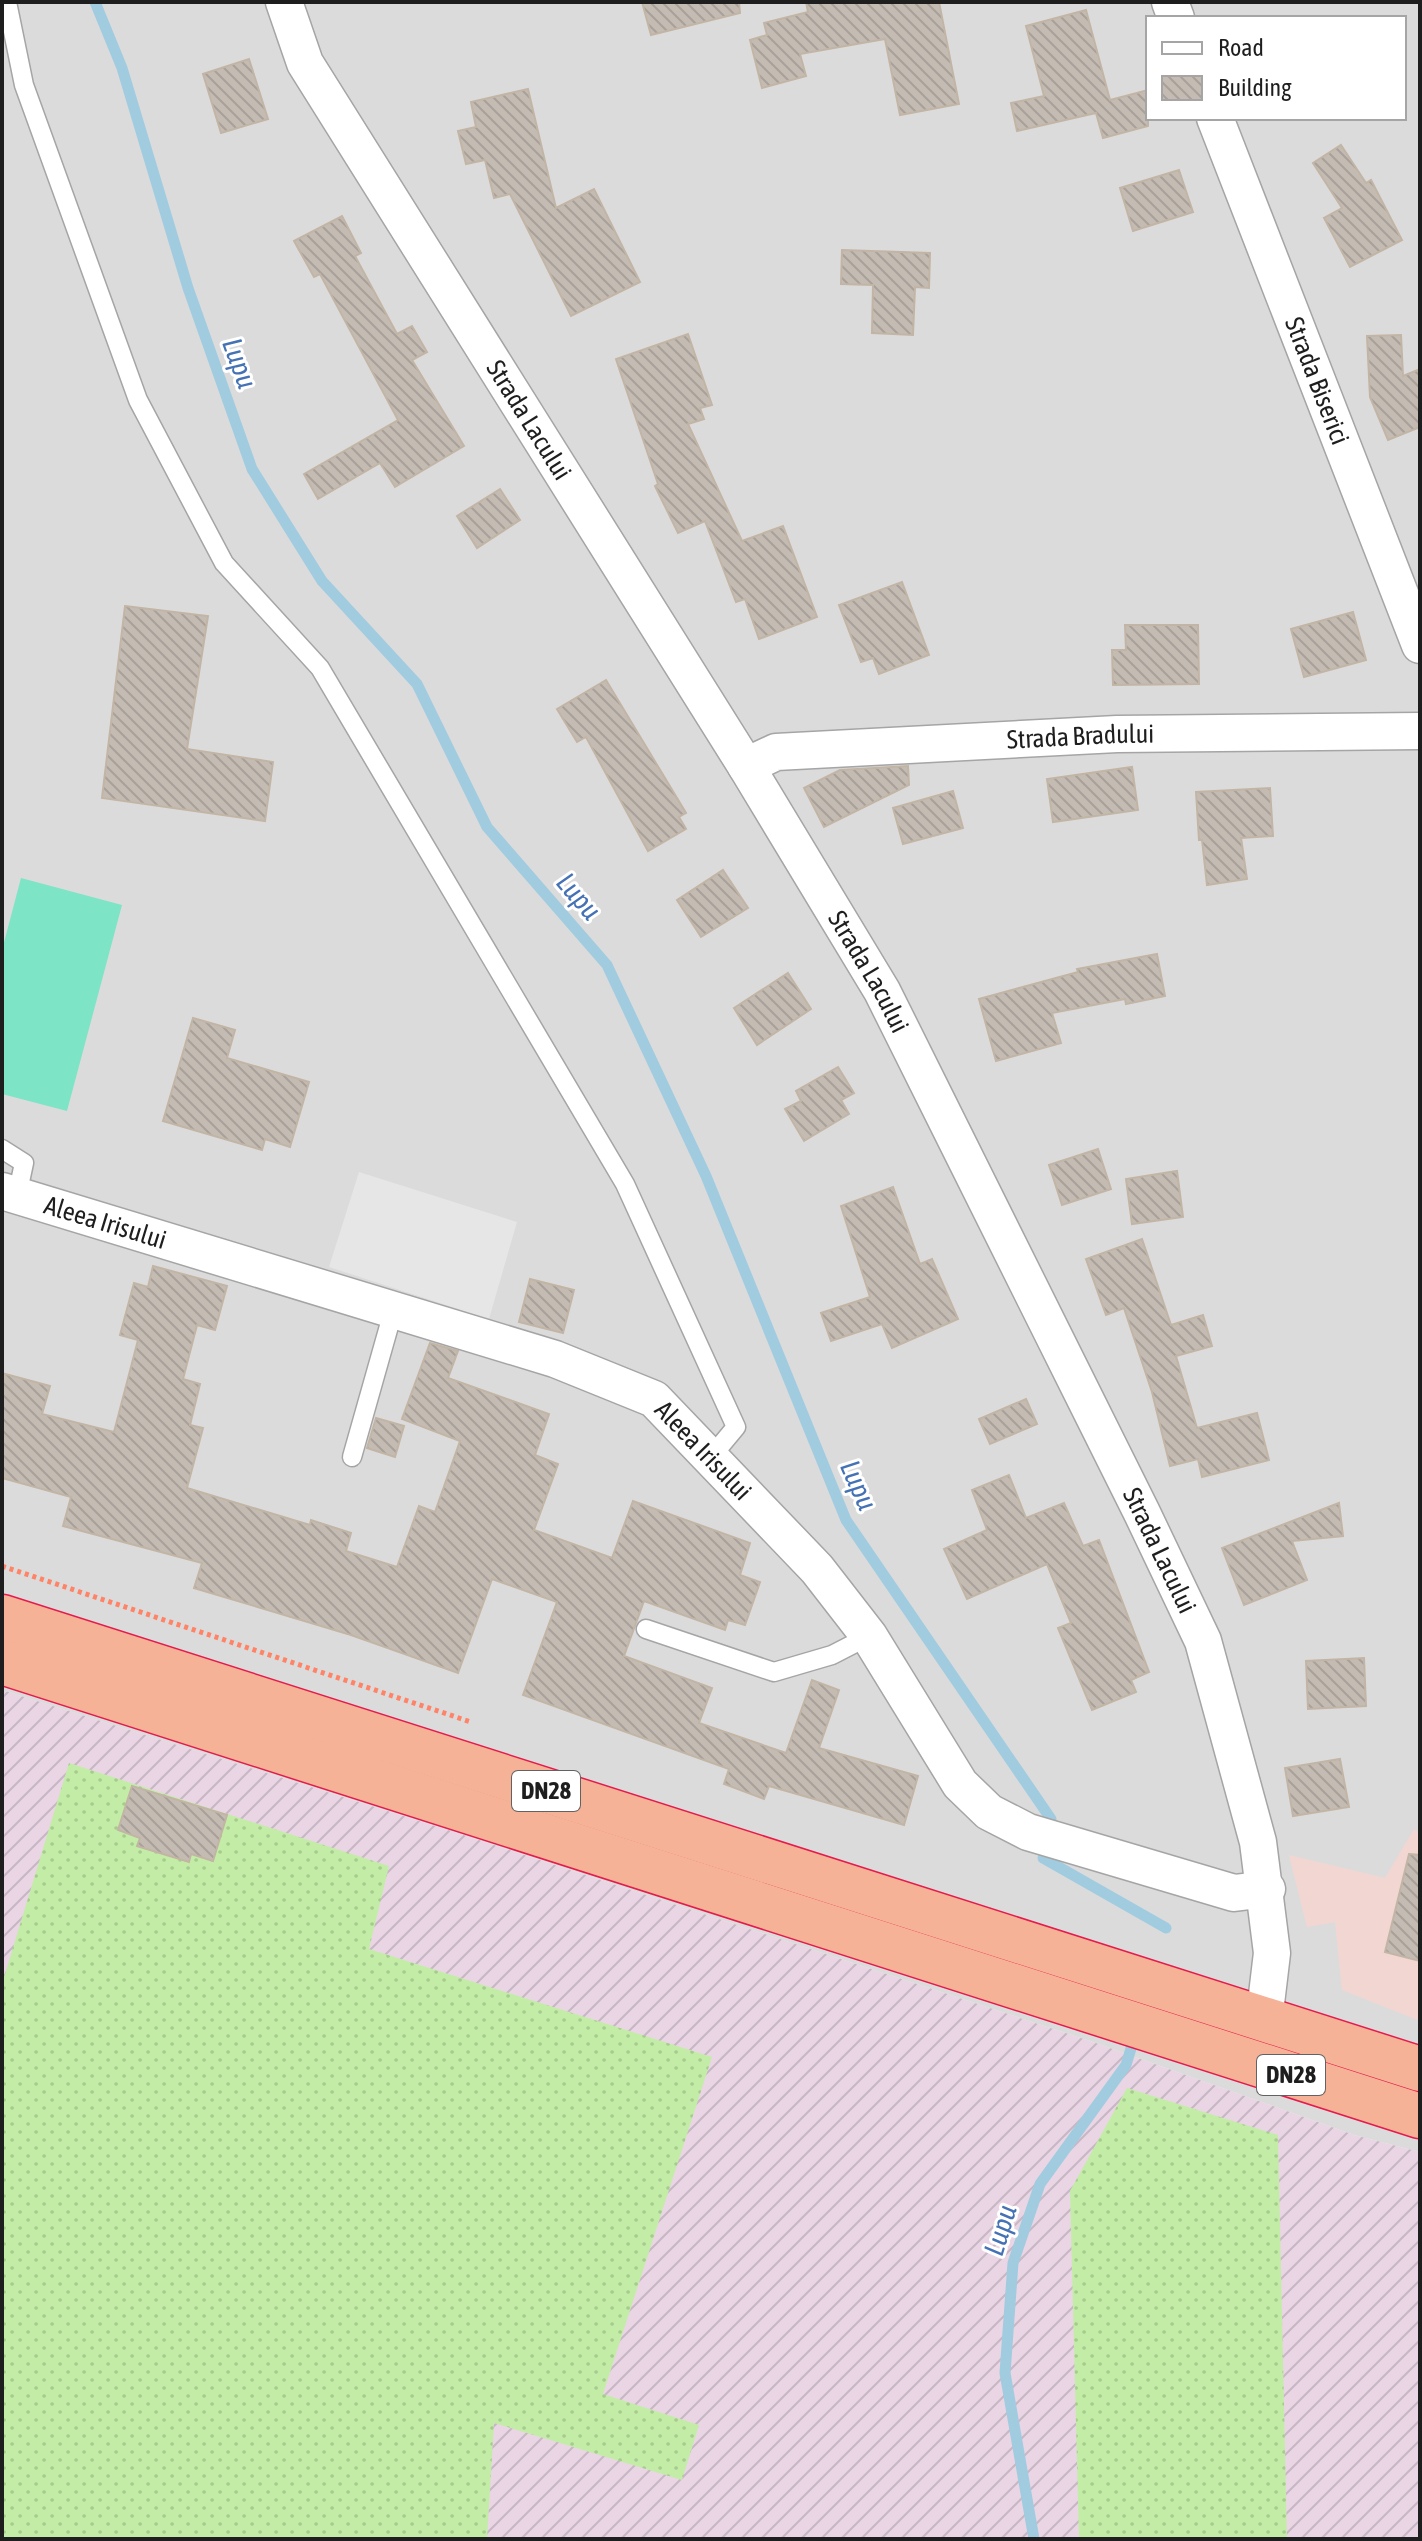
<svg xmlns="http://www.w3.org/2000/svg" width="1422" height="2541" font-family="'Asap Condensed',sans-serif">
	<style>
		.residential { fill: #dcdbdb; fill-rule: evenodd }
		.commercial { fill: #f2d6d2 }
		.industrial { fill: url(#industrial-furrows) }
		.grass { fill: url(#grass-dots) }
		.pitch { fill: #7de4c5 }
		.parking { fill: #e6e6e6 }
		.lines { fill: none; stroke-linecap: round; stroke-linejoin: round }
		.stream { stroke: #a1cce0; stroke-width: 11 }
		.building { fill: url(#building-back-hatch); stroke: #c2b5a5; stroke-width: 2 }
		.service-casing { stroke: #a5a5a5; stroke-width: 21 }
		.minor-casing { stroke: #a5a5a5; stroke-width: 39 }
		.trunk-casing { stroke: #e51a4d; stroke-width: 47 }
		.path { stroke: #ff8366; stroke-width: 5; stroke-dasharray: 4 4; stroke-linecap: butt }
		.service { stroke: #fff; stroke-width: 18 }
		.minor { stroke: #fff; stroke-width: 36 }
		.trunk { stroke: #f6b296; stroke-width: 44 }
		.labels { text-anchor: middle; stroke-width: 6; stroke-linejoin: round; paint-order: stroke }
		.shield { fill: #fff; stroke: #626262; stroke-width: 2 }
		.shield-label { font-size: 24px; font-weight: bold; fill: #1e1e1e }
		.street-label { font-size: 26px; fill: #1e1e1e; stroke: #fff }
		.water-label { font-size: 28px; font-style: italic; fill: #4572b4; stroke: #fff }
	</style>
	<defs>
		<pattern id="industrial-furrows" width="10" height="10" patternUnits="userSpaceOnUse" patternTransform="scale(2)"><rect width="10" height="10" fill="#e9d5e4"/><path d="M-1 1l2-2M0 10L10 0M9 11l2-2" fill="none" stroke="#c7b6c3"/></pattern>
		<pattern id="grass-dots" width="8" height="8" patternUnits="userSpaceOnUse" patternTransform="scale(2)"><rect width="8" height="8" fill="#c3eda7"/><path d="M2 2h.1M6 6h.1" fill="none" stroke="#a7cb8f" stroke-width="1.8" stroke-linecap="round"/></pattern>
		<pattern id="building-back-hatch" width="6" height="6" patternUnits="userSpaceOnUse" patternTransform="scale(2)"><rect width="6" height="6" fill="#c4bcb3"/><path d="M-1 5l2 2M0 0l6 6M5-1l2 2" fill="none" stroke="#a8a19a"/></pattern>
	</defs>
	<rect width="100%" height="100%" fill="#f0ede4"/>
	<path class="residential" d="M 2,2 L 1420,2 L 1420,2152 L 1354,2135 L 1093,2042 L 461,1834 L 2,1690 ZM 1148,18 L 1404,18 L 1404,118 L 1148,118 Z"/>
	<polygon class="commercial" points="1414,1829 1420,1833 1420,2021 1342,1990 1335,1922 1307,1927 1289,1855 1385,1878"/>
	<polygon class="industrial" points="2,1690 461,1834 1093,2042 1354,2135 1420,2152 1420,2539 2,2539"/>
	<g class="grass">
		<polygon points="69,1763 389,1866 369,1949 712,2057 603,2394 699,2425 682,2480 494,2423 487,2539 2,2539 2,1984"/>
		<polygon points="1127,2088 1278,2135 1287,2539 1079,2539 1070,2191"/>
	</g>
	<polygon class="pitch" points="21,878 122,905 67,1111 2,1094 2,950"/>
	<polygon class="parking" points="359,1172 517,1222 489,1319 329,1267"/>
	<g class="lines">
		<g class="stream">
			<polyline points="95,2 122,68 188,288 252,469 322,581 417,684 487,827 607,965 706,1176 846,1520 1051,1819"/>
			<polyline points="1043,1858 1166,1928"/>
			<polyline points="1034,2539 1005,2373 1013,2263 1040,2184 1126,2065 1136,2032"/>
		</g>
	</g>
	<g class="building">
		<polygon points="642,2 739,2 740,13 651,35"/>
		<polygon points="806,2 939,2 959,104 900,115 885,39 800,54 806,76 762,88 750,40 767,35 764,23 808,12"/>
		<polygon points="1086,10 1110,100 1148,90 1148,126 1103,138 1096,113 1017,131 1011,103 1044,96 1026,26"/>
		<polygon points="249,59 268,119 221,133 203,74"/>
		<polygon points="528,89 556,208 594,189 640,282 571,316 510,194 494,198 485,160 466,164 458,131 476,127 471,102"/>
		<polygon points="1341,145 1366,183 1371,180 1402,240 1350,267 1324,218 1342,208 1313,163"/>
		<polygon points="1179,170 1193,212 1133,231 1120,188"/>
		<polygon points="342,216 361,253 355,256 397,334 412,326 427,352 412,360 464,446 395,487 380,463 318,499 304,474 398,420 320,274 314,277 294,241"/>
		<polygon points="842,250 930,253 929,288 915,287 913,335 872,333 873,285 841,284"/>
		<polygon points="688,334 712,405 700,408 704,419 688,424 742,541 783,526 817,617 759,639 745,599 736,602 705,521 678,533 655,486 658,484 616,359"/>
		<polygon points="1401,335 1403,376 1420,369 1420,427 1388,440 1370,397 1367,336"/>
		<polygon points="500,489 520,520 477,548 457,516"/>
		<polygon points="902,582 929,655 879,674 873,658 861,662 839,605"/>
		<polygon points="125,606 208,616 187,749 273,762 265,821 102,798"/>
		<polygon points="1353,612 1366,660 1304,677 1291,629"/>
		<polygon points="1125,625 1198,625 1199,684 1113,685 1112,650 1126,650"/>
		<polygon points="606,680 686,813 679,817 686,829 648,851 586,737 577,742 557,709"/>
		<polygon points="908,766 909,785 824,827 804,788 840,770"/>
		<polygon points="1132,767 1138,810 1053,822 1047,779"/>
		<polygon points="1270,788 1273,836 1241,838 1247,879 1207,885 1202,840 1199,840 1196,792"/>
		<polygon points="953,791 963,828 903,844 893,808"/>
		<polygon points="723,870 748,908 701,937 677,900"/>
		<polygon points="1157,954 1165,996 1126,1004 1125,999 1052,1013 1061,1043 996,1061 979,999 1078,972 1077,969"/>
		<polygon points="788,973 811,1009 757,1045 734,1008"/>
		<polygon points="193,1018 235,1030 227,1058 309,1082 290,1147 265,1139 262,1150 163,1121"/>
		<polygon points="838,1067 854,1093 841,1100 849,1114 804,1141 785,1109 801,1101 796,1091"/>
		<polygon points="1098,1149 1111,1189 1062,1205 1049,1165"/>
		<polygon points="1177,1171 1183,1217 1132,1224 1126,1179"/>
		<polygon points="893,1187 920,1264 932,1259 958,1319 892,1348 882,1324 831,1341 821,1313 870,1297 841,1206"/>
		<polygon points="1142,1239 1171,1325 1203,1315 1212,1346 1176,1356 1197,1428 1257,1413 1269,1460 1202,1477 1198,1459 1170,1466 1152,1392 1124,1308 1106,1315 1086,1259"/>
		<polygon points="153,1266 227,1286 215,1330 197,1325 183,1379 200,1384 190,1425 203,1428 187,1488 310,1525 311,1520 351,1533 346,1551 397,1567 419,1506 435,1512 460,1441 402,1419 430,1343 458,1351 448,1378 549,1414 535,1455 558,1464 534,1530 612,1558 633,1501 750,1543 740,1575 760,1582 745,1625 728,1620 725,1630 644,1601 624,1656 712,1688 699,1723 786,1753 812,1680 839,1690 819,1748 918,1776 904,1825 769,1786 764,1799 724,1784 729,1769 523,1695 557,1602 492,1579 458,1673 351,1635 194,1588 202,1563 63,1526 71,1497 2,1478 2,1373 50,1386 42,1414 114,1432 138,1340 120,1335 134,1283 148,1287"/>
		<polygon points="530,1279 574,1290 563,1333 519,1322"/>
		<polygon points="1026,1399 1037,1424 990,1444 979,1419"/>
		<polygon points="376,1418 404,1426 395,1457 367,1448"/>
		<polygon points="1009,1475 1026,1518 1064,1503 1083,1546 1099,1540 1149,1672 1131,1680 1136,1692 1092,1710 1058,1628 1071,1623 1047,1564 967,1599 944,1549 987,1530 972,1490"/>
		<polygon points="1339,1503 1343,1536 1292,1541 1307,1580 1244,1605 1222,1548"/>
		<polygon points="1364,1658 1366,1706 1308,1709 1306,1661"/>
		<polygon points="1340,1759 1349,1807 1293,1816 1285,1768"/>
		<polygon points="132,1786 227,1815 213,1861 191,1854 189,1862 137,1846 140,1838 118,1830"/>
		<polygon points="1409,1854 1420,1855 1420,1961 1385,1952"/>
	</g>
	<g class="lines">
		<defs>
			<g id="service">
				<polyline points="7,2 24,85 138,400 224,563 320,668 625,1184 736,1427 711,1457"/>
				<polyline points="2,1149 24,1163 17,1196"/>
				<polyline points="352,1457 393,1312"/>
				<polyline points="646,1629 774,1672 832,1655 869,1636"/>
			</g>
			<g id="minor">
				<path id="s1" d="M 284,2 L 305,63 L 746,766 L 882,991 L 1142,1513 L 1203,1641 L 1258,1842 L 1272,1953 L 1264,2020"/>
				<polyline points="1170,2 1176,18"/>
				<path id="s2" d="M 1215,118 L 1420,645"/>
				<path id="s3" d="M 746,766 L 776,752 L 1117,734 L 1420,731"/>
				<path id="s4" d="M 2,1191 L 555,1359 L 654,1399 L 817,1569 L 869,1636 L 960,1784 L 989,1812 L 1028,1832 L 1234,1893 L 1267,1889"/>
			</g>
			<g id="trunk">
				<polyline points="2,1617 1420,2069"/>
				<polyline points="2,1662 1420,2116"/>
			</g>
		</defs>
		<use href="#service" class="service-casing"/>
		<use href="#minor" class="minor-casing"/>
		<use href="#trunk" class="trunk-casing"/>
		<polyline class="path" points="2,1566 471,1722"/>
		<use href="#service" class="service"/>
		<use href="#minor" class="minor"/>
		<use href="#trunk" class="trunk"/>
	</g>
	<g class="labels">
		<g class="shield">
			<rect x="512" y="1771" width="68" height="40" rx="6"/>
			<rect x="1257" y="2055" width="68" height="40" rx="6"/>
		</g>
		<g class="shield-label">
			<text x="546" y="1799">DN28</text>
			<text x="1291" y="2083">DN28</text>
		</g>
		<g class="street-label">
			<text dy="9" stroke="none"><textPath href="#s2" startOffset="282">Strada Biserici</textPath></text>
			<text dy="9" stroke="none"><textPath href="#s1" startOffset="486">Strada Lacului</textPath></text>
			<text dy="9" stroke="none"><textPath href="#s3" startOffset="338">Strada Bradului</textPath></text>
			<text dy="9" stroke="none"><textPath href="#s1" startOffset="1134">Strada Lacului</textPath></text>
			<text dy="9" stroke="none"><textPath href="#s4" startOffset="108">Aleea Irisului</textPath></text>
			<text dy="9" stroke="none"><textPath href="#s4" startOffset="756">Aleea Irisului</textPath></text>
			<text dy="9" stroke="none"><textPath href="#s1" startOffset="1782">Strada Lacului</textPath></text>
		</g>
		<g class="water-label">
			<text transform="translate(240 363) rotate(70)" y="10">Lupu</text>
			<text transform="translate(579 896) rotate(49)" y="10">Lupu</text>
			<text transform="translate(859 1485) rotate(66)" y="10">Lupu</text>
			<text transform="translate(1000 2230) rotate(-73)" y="10">Lupu</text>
		</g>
	</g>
	<rect width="1422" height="2541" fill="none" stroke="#1e1e1e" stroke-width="8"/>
	<rect x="1146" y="16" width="260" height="104" fill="#ffffff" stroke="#a5a5a5" stroke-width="2"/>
	<rect x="1162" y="42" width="40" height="12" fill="#ffffff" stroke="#a5a5a5" stroke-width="2"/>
	<text x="1218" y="56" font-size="24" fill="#1e1e1e">Road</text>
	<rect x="1162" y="76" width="40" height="24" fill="url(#building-back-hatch)" stroke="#a5a5a5" stroke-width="2"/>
	<text x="1218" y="96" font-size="24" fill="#1e1e1e">Building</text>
</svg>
